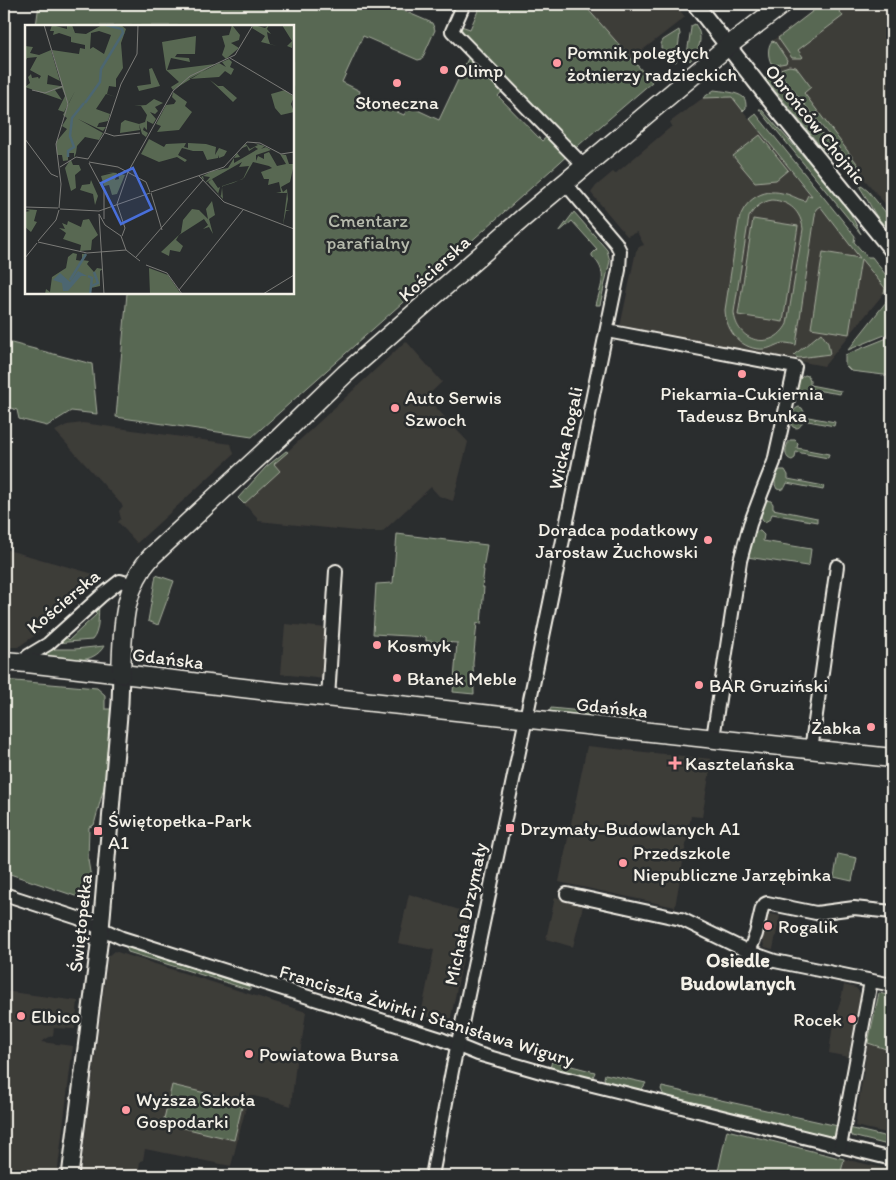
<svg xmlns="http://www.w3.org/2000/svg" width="896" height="1180" font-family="Itim,sans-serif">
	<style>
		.built { fill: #3e3c39 }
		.green { fill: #586852; stroke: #a6ac9d; fill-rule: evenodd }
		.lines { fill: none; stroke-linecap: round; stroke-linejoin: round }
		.minor-casing { stroke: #f4f1e8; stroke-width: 16 }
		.tertiary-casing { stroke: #f4f1e8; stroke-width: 19 }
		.secondary-casing { stroke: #f4f1e8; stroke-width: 21 }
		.minor { stroke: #2a2d2e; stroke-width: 12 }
		.tertiary { stroke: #2a2d2e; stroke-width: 15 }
		.secondary { stroke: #2a2d2e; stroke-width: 18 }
		.poi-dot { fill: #ff9aa2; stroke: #2a2d2e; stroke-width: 2 }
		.labels { text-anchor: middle; stroke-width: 5; stroke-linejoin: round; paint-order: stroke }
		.poi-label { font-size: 19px; fill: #f4f1e8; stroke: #2a2d2e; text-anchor: start }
		.street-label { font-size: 19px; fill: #f4f1e8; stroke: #2a2d2e }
		.park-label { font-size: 19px; fill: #b6baac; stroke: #2a2d2e }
		.neighbourhood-label { font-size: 20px; font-weight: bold; fill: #f4f1e8; stroke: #2a2d2e }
		.inset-river { fill: none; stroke: #4c6671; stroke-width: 2.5 }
		.inset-road { fill: none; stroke: #7b7b78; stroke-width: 1 }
		.view { fill: #486fdb; fill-opacity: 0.15; stroke: #486fdb; stroke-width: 2.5 }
		.inset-edge { fill: none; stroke: #f4f1e8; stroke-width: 2.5 }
	</style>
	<rect width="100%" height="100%" fill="#2a2d2e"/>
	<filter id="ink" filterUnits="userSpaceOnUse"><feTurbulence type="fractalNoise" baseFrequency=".02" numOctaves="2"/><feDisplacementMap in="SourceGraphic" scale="10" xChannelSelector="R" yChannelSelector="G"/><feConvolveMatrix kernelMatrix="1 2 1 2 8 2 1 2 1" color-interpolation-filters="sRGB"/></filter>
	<g filter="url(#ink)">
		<g class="built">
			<polygon points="578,4 675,4 685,17 631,59 585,6"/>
			<polygon points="822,4 892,4 892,212 855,168 772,64 769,58 770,44 772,41"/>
			<polygon points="732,97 885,288 884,293 824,366 637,330 637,329 624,326 624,328 620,327 636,251 639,247 644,245 637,232 627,236 591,193 596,186 613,172 615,174 672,126 670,122 703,98"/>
			<polygon points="406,341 442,382 426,397 468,442 453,501 439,496 431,487 382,532 367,532 258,521 258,518 244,504 280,471 274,464"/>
			<polygon points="83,423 231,444 234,454 137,543 118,522 121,519 119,511 123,506 55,431 67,425"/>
			<polygon points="4,549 101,576 34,636 18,647 4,647"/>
			<polygon points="285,624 327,628 324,679 281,674"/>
			<polygon points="587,746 712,759 702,817 691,816 675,907 559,882"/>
			<polygon points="409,894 472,914 450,1022 446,1023 421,1015 434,950 398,943"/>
			<polygon points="555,897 583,906 573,947 546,939"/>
			<polygon points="770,914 780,916 773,949 764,947 762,934 766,918"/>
			<polygon points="114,951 306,1012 300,1054 297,1054 291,1106 267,1099 249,1095 231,1166 145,1149 143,1160 140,1161 138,1176 80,1176 108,956"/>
			<polygon points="844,985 856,988 861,994 848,1057 829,1053 832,1031 842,995"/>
			<polygon points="4,991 78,1001 75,1029 54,1028 53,1035 41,1042 73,1046 57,1176 4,1176"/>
			<polygon points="868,1043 892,1051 892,1134 855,1126"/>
			<polygon points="844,1159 892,1170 892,1176 840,1176"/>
		</g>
		<g class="green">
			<path d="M 39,4 L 318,4 L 327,8 L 329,4 L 388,4 L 432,23 L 435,30 L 422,59 L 418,60 L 363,36 L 342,82 L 360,91 L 359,95 L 404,115 L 409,106 L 439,120 L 473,48 L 463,35 L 461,26 L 470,29 L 481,4 L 578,4 L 585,6 L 652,82 L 588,137 L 252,437 L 116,417 L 127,293 L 292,292 L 292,26 L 36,26 ZM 504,89 L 549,135 L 542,141 L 498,96 Z"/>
			<polygon points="822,4 835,5 843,16 798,50 803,57 802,58 792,58 778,38"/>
			<path d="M 695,24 C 704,37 700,49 690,61 L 688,58 L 687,54 L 691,28 L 691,26 Z"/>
			<polygon points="679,30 680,34 676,62 674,61 661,48 661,44 663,40"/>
			<path d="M 772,41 L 775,42 L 787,60 L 786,63 L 775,65 L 771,63 C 768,57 767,47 772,41 Z"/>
			<polygon points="789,66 796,67 811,87 804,93 859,166 855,168 777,70"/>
			<polygon points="771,74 772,74 840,156 840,161 827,153 820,146 765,78"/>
			<path d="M 714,90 C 721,91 737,92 743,97 C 746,99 746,104 746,108 L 743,111 L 732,97 L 703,98 Z"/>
			<polygon points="759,109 761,109 833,189 847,207 861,234"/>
			<path d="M 756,114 L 855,236 L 854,242 L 867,257 L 872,257 L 892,283 L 884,293 L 885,288 L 861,259 L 849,334 L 811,328 L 823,252 L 860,258 L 820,206 L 816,209 L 796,345 C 792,344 788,343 784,343 C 778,343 772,348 765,349 C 742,351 726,332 725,310 L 739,220 C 744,201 762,188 782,193 C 791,194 796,199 805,201 L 808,195 L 812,196 L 750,119 ZM 772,200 C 790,201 801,212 803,229 L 787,324 C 772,352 736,342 734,312 L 749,217 C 754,208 761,202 772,200 Z"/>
			<polygon points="760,135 788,170 776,180 755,182 733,156"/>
			<path d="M 861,186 L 863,187 L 868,191 L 892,220 L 892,228 C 876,225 869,199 860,188 Z"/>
			<path d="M 574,212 L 607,250 L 610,261 L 600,305 L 596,305 C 601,284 609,273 592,256 L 592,254 L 597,249 L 572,221 L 559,232 Z"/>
			<polygon points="753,219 798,226 783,322 738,315"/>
			<polygon points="892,296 892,332 848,350 890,297"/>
			<polygon points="821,333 828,343 830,354 799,358 796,357 794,355 796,353 799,351"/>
			<polygon points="892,336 892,376 851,371 845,365 845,355"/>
			<polygon points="4,341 92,364 97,414 71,411 47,426 19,419 17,410 4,406"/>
			<path d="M 805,375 L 808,376 L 810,381 L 810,385 L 841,391 L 840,394 L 809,389 C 808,392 807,395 804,396 L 799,395 C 794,387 797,379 805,375 Z"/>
			<path d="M 799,407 L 802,408 L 804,412 L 803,416 L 835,422 L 834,426 L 803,420 C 801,425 800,430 793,427 L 791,424 C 792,417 792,409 799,407 Z"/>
			<path d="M 790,440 L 795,440 L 798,443 L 797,448 L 829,454 L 828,458 L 796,452 L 795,458 L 792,460 C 783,458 785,446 790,440 Z"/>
			<polygon points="286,451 288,452 274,464 280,471 244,504 238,498 266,467"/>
			<path d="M 780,470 L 785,470 L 788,475 L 788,479 L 824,486 L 823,490 L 787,483 C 785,488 784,491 777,489 C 773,483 775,475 780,470 Z"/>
			<path d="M 765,500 L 771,501 L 773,504 L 773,509 L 817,518 L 817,522 L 772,514 L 770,519 L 765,522 C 758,517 761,507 765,500 Z"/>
			<polygon points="758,531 760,531 764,535 763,541 811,549 809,565 807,566 747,557 753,534"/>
			<polygon points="397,534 487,545 483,570 484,570 482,587 484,587 481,624 477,623 473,663 474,694 453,692 457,643 426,641 426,637 373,634 376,584 393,583"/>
			<polygon points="156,575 174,581 158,625 148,621"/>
			<path d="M 99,604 C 98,614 100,632 92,640 L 55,643 L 63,635 L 69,640 L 97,614 L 92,608 Z"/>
			<path d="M 104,646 C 99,655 90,659 80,660 L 39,656 L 48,649 L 75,649 Z"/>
			<polygon points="4,680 97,688 105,695 105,709 111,709 105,783 94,825 89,827 88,860 91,878 90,901 4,872"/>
			<polygon points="551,708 622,715 621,720 549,712"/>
			<polygon points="838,854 857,858 852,881 834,877"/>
			<polygon points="126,947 249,986 250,988 250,990 128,952"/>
			<polygon points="879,993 892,996 892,1051 868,1043"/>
			<polygon points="552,1061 595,1072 593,1077 590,1078 550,1068"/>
			<polygon points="605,1074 646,1083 642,1089 640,1091 606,1082 604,1078"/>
			<polygon points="172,1085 243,1102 234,1140 163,1123"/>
			<polygon points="662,1087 838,1126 836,1135 831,1138 664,1096 661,1089"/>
			<polygon points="849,1128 892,1138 892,1146 852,1136 848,1131"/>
			<polygon points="727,1130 844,1159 840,1176 717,1176"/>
		</g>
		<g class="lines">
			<defs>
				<g id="minor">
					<polyline points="464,4 452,31 585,167"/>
					<polyline points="607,331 795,367 774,462 762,492 750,524 740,561 713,738"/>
					<polyline points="27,663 28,656 48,644 101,596 120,581 133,585"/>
					<polyline points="328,698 336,571"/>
					<polyline points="811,750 837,566"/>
					<polyline points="4,894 78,918 122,938 441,1039 478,1054 548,1074 892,1159"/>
					<polyline points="567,894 681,919 749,952 756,934 762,908 765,904 767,903 816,913 854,908 892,912"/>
					<polyline points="749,952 775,961 892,985"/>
					<polyline points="840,1147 871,981"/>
					<polyline points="432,1176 452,1071 529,704 619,270 620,251 616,243 565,183"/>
				</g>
				<g id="tertiary">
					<polyline points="695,4 770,100 892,250"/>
					<polyline points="70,1176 101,929 120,703 121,674"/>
				</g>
				<g id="secondary">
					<polyline points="4,661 27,663 260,690 892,758"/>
					<path d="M 121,674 C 123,632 121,589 152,556 L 280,437 L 345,374 L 523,218 L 728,46 L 783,4"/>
				</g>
			</defs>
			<use href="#minor" class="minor-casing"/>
			<use href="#tertiary" class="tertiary-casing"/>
			<use href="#secondary" class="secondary-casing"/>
			<use href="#minor" class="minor"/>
			<use href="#tertiary" class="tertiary"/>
			<use href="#secondary" class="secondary"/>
		</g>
	</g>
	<g class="poi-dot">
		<circle cx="557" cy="63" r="5"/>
		<circle cx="444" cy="70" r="5"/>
		<circle cx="397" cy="83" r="5"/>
		<circle cx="742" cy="374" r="5"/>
		<circle cx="395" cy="408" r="5"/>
		<circle cx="708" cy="540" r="5"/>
		<circle cx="377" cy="645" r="5"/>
		<circle cx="397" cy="678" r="5"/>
		<circle cx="699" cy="685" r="5"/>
		<circle cx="871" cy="727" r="5"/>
		<path d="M672.5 755.5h5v5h5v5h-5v5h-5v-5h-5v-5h5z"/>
		<rect x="505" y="823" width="10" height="10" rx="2.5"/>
		<rect x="93" y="826" width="10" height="10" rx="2.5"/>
		<circle cx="623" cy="863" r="5"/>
		<circle cx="768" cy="926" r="5"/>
		<circle cx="21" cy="1016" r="5"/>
		<circle cx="852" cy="1019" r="5"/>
		<circle cx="249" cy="1054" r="5"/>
		<circle cx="126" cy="1110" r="5"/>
	</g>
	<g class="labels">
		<g class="poi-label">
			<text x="567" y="59">Pomnik poległych<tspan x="567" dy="22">żołnierzy radzieckich</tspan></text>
			<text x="454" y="77">Olimp</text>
			<text x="397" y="109" text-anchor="middle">Słoneczna</text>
			<text x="742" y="400" text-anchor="middle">Piekarnia-Cukiernia<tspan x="742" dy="22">Tadeusz Brunka</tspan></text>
			<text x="405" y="404">Auto Serwis<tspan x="405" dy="22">Szwoch</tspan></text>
			<text x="698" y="536" text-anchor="end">Doradca podatkowy<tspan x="698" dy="22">Jarosław Żuchowski</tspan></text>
			<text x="387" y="652">Kosmyk</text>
			<text x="407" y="685">Błanek Meble</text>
			<text x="709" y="692">BAR Gruziński</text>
			<text x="861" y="734" text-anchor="end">Żabka</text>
			<text x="685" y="770">Kasztelańska</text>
			<text x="108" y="827">Świętopełka-Park<tspan x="108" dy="22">A1</tspan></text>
			<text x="520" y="835">Drzymały-Budowlanych A1</text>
			<text x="633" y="859">Przedszkole<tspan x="633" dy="22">Niepubliczne Jarzębinka</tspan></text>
			<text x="778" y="933">Rogalik</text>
			<text x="31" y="1023">Elbico</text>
			<text x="842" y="1026" text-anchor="end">Rocek</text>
			<text x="259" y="1061">Powiatowa Bursa</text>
			<text x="136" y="1106">Wyższa Szkoła<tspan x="136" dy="22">Gospodarki</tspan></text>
		</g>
		<g class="street-label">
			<text transform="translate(816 124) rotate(51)" y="7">Obrońców Chojnic</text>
			<text transform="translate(434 268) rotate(-42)" y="7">Kościerska</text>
			<text transform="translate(565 438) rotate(-78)" y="7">Wicka Rogali</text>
			<text transform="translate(63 601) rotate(-40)" y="7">Kościerska</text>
			<text transform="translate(168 658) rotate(7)" y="7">Gdańska</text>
			<text transform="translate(612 707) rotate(6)" y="7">Gdańska</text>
			<text transform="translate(465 914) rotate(-78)" y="7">Michała Drzymały</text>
			<text transform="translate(80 923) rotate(-84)" y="7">Świętopełka</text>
			<text transform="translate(427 1015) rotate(17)" y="7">Franciszka Żwirki i Stanisława Wigury</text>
		</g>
		<g class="park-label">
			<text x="368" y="227">Cmentarz<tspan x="368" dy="22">parafialny</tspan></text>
		</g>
		<g class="neighbourhood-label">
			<text x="738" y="967">Osiedle<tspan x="738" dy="23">Budowlanych</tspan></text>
		</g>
	</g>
	<g transform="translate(25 25)">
		<rect width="269" height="269" fill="#2a2d2e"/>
		<path d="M 27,0 L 42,4 L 42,0 L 47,0 L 50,8 L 61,9 L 77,0 L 96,0 L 101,4 L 96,18 L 98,43 L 91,54 L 91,62 L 84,61 L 82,69 L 91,72 L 81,69 L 71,84 L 85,89 L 83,96 L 74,98 L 72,102 L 81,102 L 78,106 L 53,94 L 78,108 L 74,115 L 60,112 L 52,121 L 51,128 L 49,133 L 49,128 L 43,128 L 43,135 L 46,135 L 48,140 L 54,140 L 56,145 L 50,150 L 51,163 L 46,166 L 40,143 L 45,135 L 38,136 L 37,130 L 32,130 L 31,117 L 42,104 L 37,101 L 42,93 L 38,90 L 50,66 L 39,87 L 33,85 L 40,71 L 37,63 L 30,65 L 37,75 L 0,62 L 5,58 L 3,52 L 6,49 L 7,53 L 13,52 L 14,54 L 16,51 L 5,45 L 12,32 L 2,33 L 0,37 L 0,21 L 8,22 L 5,28 L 14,30 L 26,25 L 35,56 L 23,50 L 22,59 L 35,61 L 37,61 L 27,25 L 54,29 L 55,23 L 60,24 L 60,20 L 46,17 L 46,12 L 34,8 L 28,10 L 29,6 L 25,6 ZM 74,6 L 86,10 L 79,29 L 68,22 L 65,24 L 66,8 ZM 207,0 L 215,10 L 214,15 L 206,18 L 214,23 L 201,34 L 197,30 L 200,21 L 197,11 L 204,10 ZM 229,0 L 240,3 L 244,0 L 242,4 L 246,9 L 242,7 L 243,13 L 245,19 L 252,21 L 236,17 L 240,11 L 227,3 ZM 257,0 L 269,0 L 267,23 L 262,21 L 267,16 ZM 171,11 L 170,29 L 152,29 L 150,32 L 164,33 L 165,37 L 146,33 L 142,45 L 190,39 L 148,65 L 146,62 L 154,57 L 141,45 L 137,17 ZM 204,34 L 207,37 L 205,42 L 209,44 L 206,50 L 200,46 L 194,52 L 164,54 L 194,38 L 201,42 L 197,37 ZM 127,43 L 135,61 L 114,66 L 112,61 L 126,59 L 124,44 ZM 185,55 L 193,61 L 198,61 L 212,73 L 208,77 ZM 260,65 L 269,72 L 266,79 L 269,87 L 256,90 L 250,83 L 246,69 ZM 148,67 L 162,77 L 160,81 L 167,87 L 154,105 L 132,107 L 136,101 L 131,99 L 141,80 L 149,79 L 151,76 L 147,72 ZM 129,74 L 138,78 L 130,82 L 133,86 L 130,89 L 125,87 L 131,94 L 128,99 L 122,96 L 122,105 L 119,102 L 118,105 L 123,108 L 121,112 L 117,109 L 114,99 L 120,97 L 122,90 L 116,81 L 109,81 L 121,80 ZM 100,95 L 114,99 L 115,105 L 95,108 L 96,98 ZM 124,114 L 139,122 L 141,119 L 161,118 L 159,122 L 163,123 L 163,118 L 181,119 L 191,122 L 190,130 L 194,123 L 202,126 L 199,131 L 194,133 L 193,130 L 193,133 L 182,135 L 178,126 L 168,126 L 157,123 L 153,130 L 162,135 L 160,137 L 152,132 L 134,137 L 116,129 ZM 229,118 L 240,121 L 236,124 L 241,122 L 246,125 L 231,130 L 231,136 L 233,131 L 239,134 L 239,129 L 244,127 L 252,141 L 261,139 L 255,129 L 261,130 L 264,139 L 269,139 L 265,157 L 256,162 L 258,167 L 262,164 L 263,174 L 261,185 L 265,186 L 261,186 L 258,200 L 262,168 L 251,168 L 256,167 L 254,157 L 243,160 L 244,154 L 239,154 L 236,147 L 247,143 L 244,141 L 228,137 L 219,153 L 217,154 L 208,158 L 198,161 L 197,162 L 198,174 L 183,157 L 187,154 L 193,163 L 195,162 L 193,169 L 196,171 L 197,163 L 197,161 L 218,154 L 224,141 L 214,142 L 217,137 L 180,158 L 185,152 L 178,151 L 179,155 L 176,152 L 187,146 L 203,143 L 212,128 L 215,132 L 209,133 L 209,138 L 233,124 L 230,122 L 224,126 L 222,121 L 215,124 L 221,119 L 225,124 L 233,120 ZM 81,147 L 92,148 L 90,155 L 94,154 L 93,148 L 100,150 L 92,169 L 87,170 L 84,160 L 79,161 L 76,151 L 88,148 ZM 66,155 L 73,171 L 70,180 L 68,169 L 55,165 L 57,160 L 65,159 ZM 187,176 L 190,190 L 184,194 L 188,209 L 184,202 L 178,204 L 183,200 L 179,194 L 154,210 L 151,215 L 158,221 L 155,227 L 145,225 L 144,231 L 136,227 L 156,208 L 158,195 L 167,184 L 174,185 L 183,194 L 181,184 ZM 0,184 L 12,185 L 9,196 L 12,197 L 6,207 L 0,202 L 0,187 L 5,186 ZM 64,194 L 73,210 L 67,215 L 66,225 L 55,226 L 56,220 L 38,214 L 41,208 L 34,203 L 40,204 L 37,198 L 42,200 L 43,196 L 56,202 L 58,195 ZM 48,228 L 52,229 L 51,235 L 57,236 L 57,229 L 61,229 L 57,235 L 64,236 L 62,239 L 69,247 L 72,243 L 78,244 L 75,246 L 75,261 L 66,263 L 65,269 L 20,269 L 21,264 L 25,267 L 27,252 L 41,243 L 43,232 ZM 124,243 L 143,250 L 156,269 L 125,269 Z" fill="#586852" fill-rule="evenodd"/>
		<path d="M 53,246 L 62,251 L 56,251 L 43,266 L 38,266 L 37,258 L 28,255 L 35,248 L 45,257 Z" fill="#4c6671"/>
		<path class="inset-river" d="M 60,78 L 75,57 L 76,44 L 98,8 L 97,4 L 81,0M 43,132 L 43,126 L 49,122 L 45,111 L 47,93 L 59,78M 63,251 L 67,253 L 65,269M 45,255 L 61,229M 67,261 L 73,258 L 69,247"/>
		<path class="inset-road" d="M 19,0 L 43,79 L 31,119 L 36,159 L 34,183M 205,33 L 269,71M 7,65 L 20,68 L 38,61M 80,108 L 89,111 L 115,108M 0,114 L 26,149 L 33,152M 63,134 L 80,107 L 96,59 L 112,29 L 113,0M 64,137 L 93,142 L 121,157 L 125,167M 64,138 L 79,166 L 79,194M 35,142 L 51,132 L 63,134M 174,151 L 199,177 L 269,204M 126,167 L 199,142 L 222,117 L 235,118 L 256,129 L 269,127M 126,168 L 137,205M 92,179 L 100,203 L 97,211M 92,179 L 103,147 L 148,66 L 165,51 L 210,30 L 228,0M 0,182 L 33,183M 35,184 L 74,186 L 125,168M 74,189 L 79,269M 74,189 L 80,200 L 96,211 L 101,225 L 115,236M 13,216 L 31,195 L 34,185M 13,217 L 62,228 L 101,225M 111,232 L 178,155M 0,233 L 12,218M 121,240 L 142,248 L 157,269M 154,265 L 218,185M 238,269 L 269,250"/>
		<path class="view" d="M 108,143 L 127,184 L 96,199 L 76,158 Z"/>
		<rect width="269" height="269" class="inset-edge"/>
	</g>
	<rect width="896" height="1180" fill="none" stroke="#2a2d2e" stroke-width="20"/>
	<rect x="10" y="10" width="876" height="1160" fill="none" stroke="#f4f1e8" stroke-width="2" filter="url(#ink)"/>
</svg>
